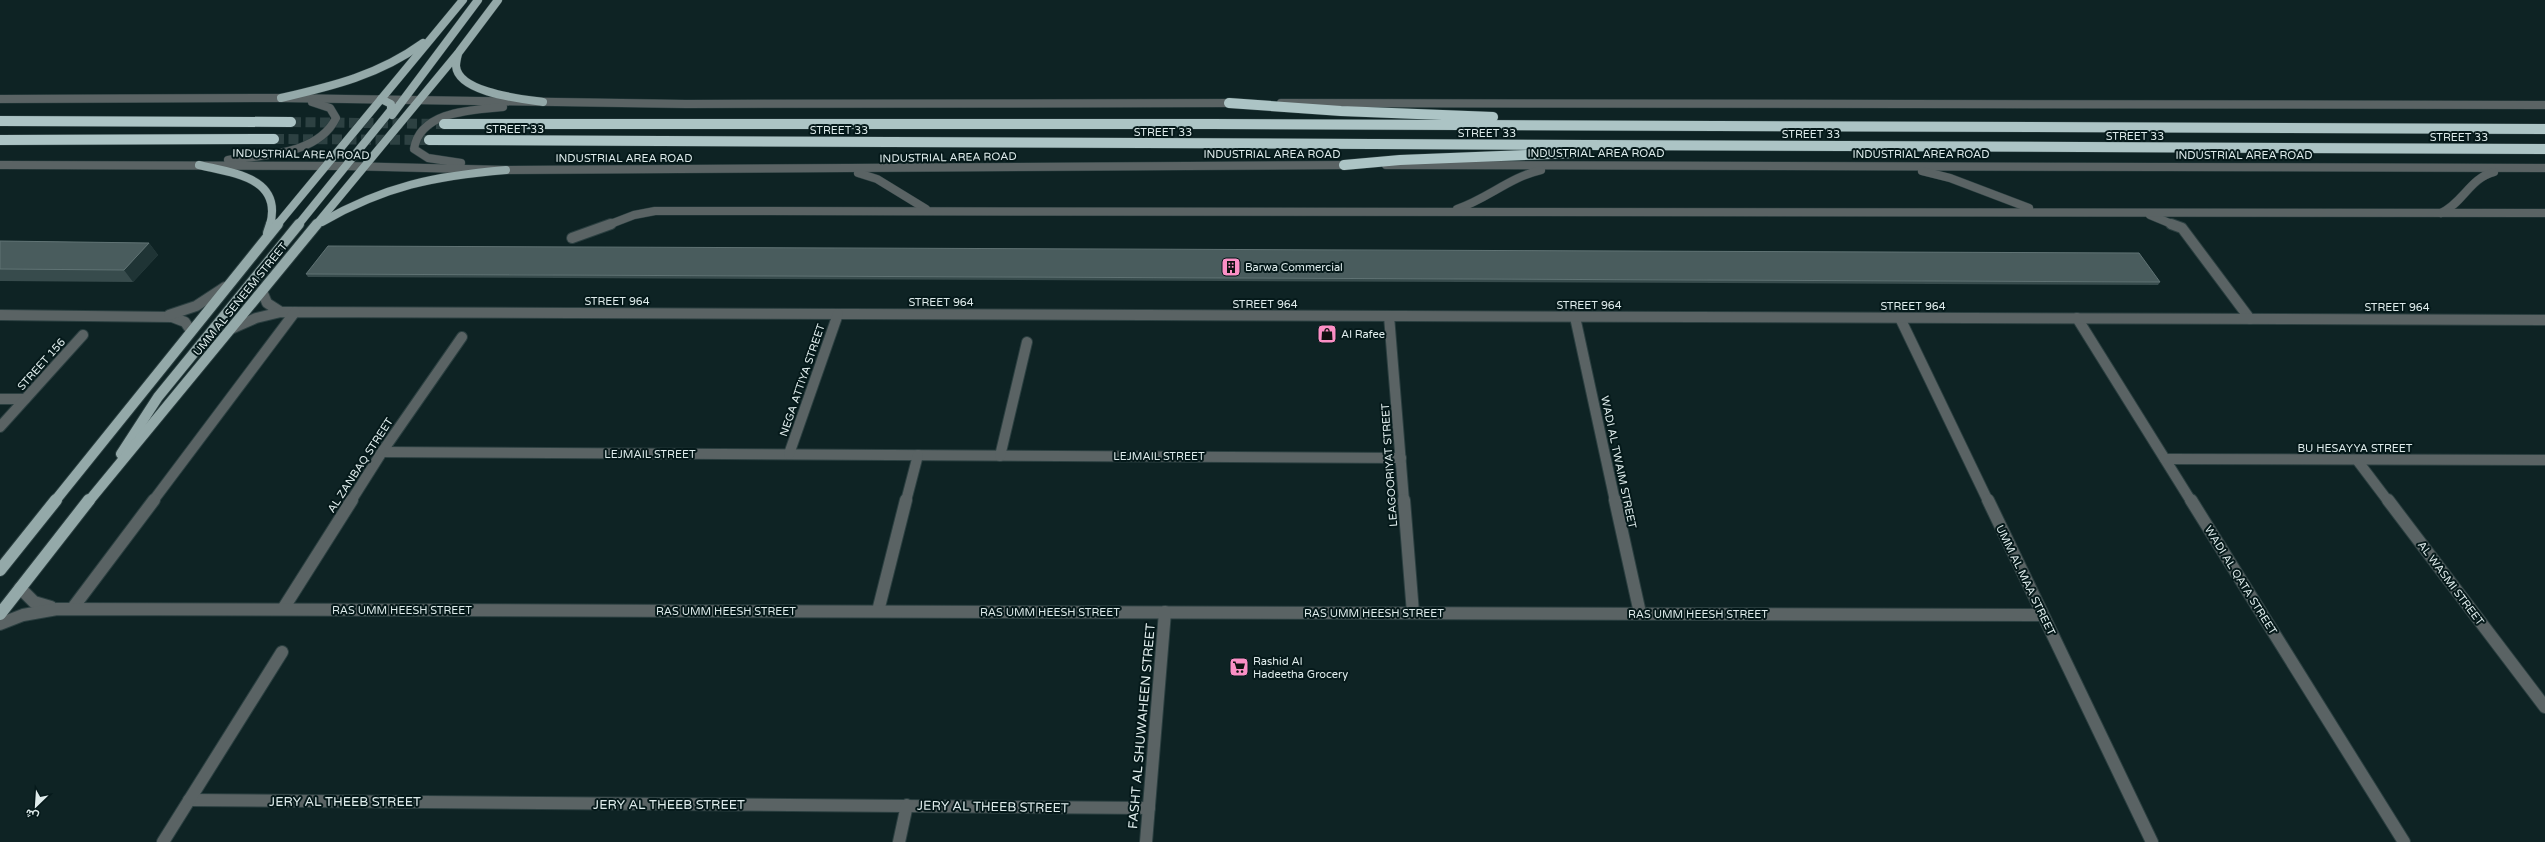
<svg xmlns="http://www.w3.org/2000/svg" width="2545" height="842" font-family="'Varela Round',Vazirmatn,sans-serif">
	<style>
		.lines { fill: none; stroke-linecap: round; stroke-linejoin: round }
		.highway-tunnel { stroke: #2d4142; stroke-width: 10; stroke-dasharray: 10 4.5; stroke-linecap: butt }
		.minor-far2-casing { stroke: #2b3f40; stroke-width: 9 }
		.minor-far1-casing { stroke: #2b3f40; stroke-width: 12 }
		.minor-casing { stroke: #2b3f40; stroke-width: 14 }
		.major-far2-casing { stroke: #2b3f40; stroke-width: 9 }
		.major-far1-casing { stroke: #2b3f40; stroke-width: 12 }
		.major-casing { stroke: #2b3f40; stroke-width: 14 }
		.highway-casing { stroke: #2b3f40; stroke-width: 11 }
		.minor-far2 { stroke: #5a6364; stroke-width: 8 }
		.minor-far1 { stroke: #5a6364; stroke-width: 10 }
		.minor { stroke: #5a6364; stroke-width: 12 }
		.major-far2 { stroke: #94a9a9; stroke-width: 8 }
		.major-far1 { stroke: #94a9a9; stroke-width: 10 }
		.major { stroke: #94a9a9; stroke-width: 12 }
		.highway { stroke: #acc4c5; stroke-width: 10 }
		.wall { fill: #374b4c }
		.shaded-wall { fill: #1f3435 }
		.building { fill: #495c5d; stroke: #607374 }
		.labels { text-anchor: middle; stroke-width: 4; stroke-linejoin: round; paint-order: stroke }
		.street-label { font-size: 11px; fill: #dfecec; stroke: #05191a }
		.poi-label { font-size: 11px; fill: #dfecec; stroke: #05191a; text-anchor: start }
		.near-street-label { font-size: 13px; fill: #dfecec; stroke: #05191a }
	</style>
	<rect width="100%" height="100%" fill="#0e2324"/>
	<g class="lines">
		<g class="highway-tunnel">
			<polyline points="291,122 444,124"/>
			<polyline points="274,139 429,140"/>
		</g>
		<defs>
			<g id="minor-far2">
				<polyline points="0,99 281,98 686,104 1237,103"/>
				<polyline points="1281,103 2545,105"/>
				<path d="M 228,160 C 264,155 318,155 336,118 L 330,108 L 312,102"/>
				<path d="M 461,163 L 428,158 L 414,149 C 420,111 472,110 503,107"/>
				<polyline points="0,165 345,166 506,170 1352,165"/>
				<polyline points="1386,165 2545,168"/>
				<polyline points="1922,171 1950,178 2029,208"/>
				<polyline points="858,173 877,179 926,209"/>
				<path d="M 1457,209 C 1487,199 1510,177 1541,170"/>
				<path d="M 2441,213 C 2463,203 2470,178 2494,172"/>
				<polyline points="2150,215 2174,225"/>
				<polyline points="608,225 634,215 655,211 2545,213"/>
			</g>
			<g id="minor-far1">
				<polyline points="2171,224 2182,228 2250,319"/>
				<polyline points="572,238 611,224"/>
				<polyline points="262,291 267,303 281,312"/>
				<polyline points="0,315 172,317 185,322 191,331"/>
				<polyline points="169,315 196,306 225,287"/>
				<polyline points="1389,316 1404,501"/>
				<polyline points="1575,317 1615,501"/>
				<polyline points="1900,318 1988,501"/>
				<polyline points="2077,318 2191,501"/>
				<polyline points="231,329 256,318 281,312 2545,320"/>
				<polyline points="0,399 25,399"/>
				<polyline points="0,427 83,335"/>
				<polyline points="382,452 1401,458"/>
				<polyline points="789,454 838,314"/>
				<polyline points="1000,456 1027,342"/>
				<polyline points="2165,459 2545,460"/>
				<polyline points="2357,460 2388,501"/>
				<polyline points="153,501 295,312"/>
				<polyline points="351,501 382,452 462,337"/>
				<polyline points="906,501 918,455"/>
			</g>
			<g id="minor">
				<polyline points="1404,500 1413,613"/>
				<polyline points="1615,500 1640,613"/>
				<polyline points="1988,500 2152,842"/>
				<polyline points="2191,500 2404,842"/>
				<polyline points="2388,500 2545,707"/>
				<polyline points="20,588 34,602 51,607"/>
				<polyline points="72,609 154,500"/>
				<polyline points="283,609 352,500"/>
				<polyline points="878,611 906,500"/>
				<polyline points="0,624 23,615 57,609 2042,615"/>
				<polyline points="189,800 1149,808"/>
				<polyline points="163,842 282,652"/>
				<polyline points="899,842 907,805"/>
				<polyline points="1146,842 1165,612"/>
			</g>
			<g id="major-far2">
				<path d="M 458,54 C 457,58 456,63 456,66 C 458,93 523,99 543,102"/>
				<path d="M 281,98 C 333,86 379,75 423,43"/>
				<polyline points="392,115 478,0"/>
				<path d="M 199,165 C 232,173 283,177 270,225"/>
				<path d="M 322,222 C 385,186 434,176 506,170"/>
				<polyline points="277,225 463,0"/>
				<polyline points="298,225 391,110 391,104 381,99"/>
				<polyline points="316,225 459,52 498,0"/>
			</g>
			<g id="major-far1">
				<polyline points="268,233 271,224"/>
				<polyline points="121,454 158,397 299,224"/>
				<polyline points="55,501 278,224"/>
				<polyline points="89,501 317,224"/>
			</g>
			<g id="major">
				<polyline points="0,570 56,500"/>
				<polyline points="0,614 89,500"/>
			</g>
			<g id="highway">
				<polyline points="1229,103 1341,111 1493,117"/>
				<polyline points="0,121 291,122"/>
				<polyline points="444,124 1210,124 2545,129"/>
				<polyline points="0,140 274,139"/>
				<polyline points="429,140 2545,149"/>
				<polyline points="1344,165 1400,160 1576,153"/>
			</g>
		</defs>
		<use href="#minor-far2" class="minor-far2-casing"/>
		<use href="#minor-far1" class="minor-far1-casing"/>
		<use href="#minor" class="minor-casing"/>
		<use href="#major-far2" class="major-far2-casing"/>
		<use href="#major-far1" class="major-far1-casing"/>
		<use href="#major" class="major-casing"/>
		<use href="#highway" class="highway-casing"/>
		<use href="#minor-far2" class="minor-far2"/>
		<use href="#minor-far1" class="minor-far1"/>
		<use href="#minor" class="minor"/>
		<use href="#major-far2" class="major-far2"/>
		<use href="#major-far1" class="major-far1"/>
		<use href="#major" class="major"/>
		<use href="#highway" class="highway"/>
	</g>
	<g class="wall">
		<polygon points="0,241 149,243 158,255 133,282 0,281"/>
		<polygon points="306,274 2160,282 2158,285 308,277"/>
	</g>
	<polygon class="shaded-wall" points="149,243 158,255 133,282 124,270"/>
	<g class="building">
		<polygon points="0,241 149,243 124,270 0,269"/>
		<polygon points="328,246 2139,253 2160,282 306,274"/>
	</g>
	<defs>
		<symbol id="building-square" viewBox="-11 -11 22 22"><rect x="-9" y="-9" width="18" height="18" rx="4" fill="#fb8fc5" stroke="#05191a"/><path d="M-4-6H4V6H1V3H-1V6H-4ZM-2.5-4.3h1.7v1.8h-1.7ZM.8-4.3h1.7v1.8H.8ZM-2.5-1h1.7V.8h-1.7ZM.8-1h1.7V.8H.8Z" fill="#111"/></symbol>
		<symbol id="shop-square" viewBox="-11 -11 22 22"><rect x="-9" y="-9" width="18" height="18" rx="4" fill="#fb8fc5" stroke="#05191a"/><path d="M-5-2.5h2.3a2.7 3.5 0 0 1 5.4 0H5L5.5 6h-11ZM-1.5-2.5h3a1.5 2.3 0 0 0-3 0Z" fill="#111"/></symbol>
		<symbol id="supermarket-square" viewBox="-11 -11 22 22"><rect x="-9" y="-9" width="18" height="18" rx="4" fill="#fb8fc5" stroke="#05191a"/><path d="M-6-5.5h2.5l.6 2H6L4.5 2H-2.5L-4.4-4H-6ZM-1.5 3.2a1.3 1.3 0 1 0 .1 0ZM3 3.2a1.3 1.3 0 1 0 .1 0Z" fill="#111"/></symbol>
	</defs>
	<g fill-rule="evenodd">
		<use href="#building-square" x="1220" y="256" width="22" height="22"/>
		<use href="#shop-square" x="1316" y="323" width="22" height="22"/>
		<use href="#supermarket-square" x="1228" y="656" width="22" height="22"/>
	</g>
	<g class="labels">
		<g class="street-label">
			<text x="515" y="133">STREET 33</text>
			<text x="839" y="134">STREET 33</text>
			<text x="1163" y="136">STREET 33</text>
			<text x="1487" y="137">STREET 33</text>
			<text x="1811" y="138">STREET 33</text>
			<text x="2135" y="140">STREET 33</text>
			<text x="2459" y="141">STREET 33</text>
			<text x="1596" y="157">INDUSTRIAL AREA ROAD</text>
			<text transform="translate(301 154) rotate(1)" y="4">INDUSTRIAL AREA ROAD</text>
			<text x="1272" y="158">INDUSTRIAL AREA ROAD</text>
			<text x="1921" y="158">INDUSTRIAL AREA ROAD</text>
			<text x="2244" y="159">INDUSTRIAL AREA ROAD</text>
			<text transform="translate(948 157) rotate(-1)" y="4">INDUSTRIAL AREA ROAD</text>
			<text x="624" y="162">INDUSTRIAL AREA ROAD</text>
			<text transform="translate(240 299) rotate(-51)" y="4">UMM AL SENEEM STREET</text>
			<text x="617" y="305">STREET 964</text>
			<text x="941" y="306">STREET 964</text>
			<text x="1265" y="308">STREET 964</text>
			<text x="1589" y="309">STREET 964</text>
			<text x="1913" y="310">STREET 964</text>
			<text x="2397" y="311">STREET 964</text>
			<text transform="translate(41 364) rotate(-48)" y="4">STREET 156</text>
			<text transform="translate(802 380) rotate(-71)" y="4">NEGA ATTIYA STREET</text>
			<text x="2355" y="452">BU HESAYYA STREET</text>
			<text x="650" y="458">LEJMAIL STREET</text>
			<text x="1159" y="460">LEJMAIL STREET</text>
			<text transform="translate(1619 462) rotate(78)" y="4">WADI AL TWAIM STREET</text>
			<text transform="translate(360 465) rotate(-57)" y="4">AL ZANBAQ STREET</text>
			<text transform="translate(1389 465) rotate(-94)" y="4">LEAGOORIYAT STREET</text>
			<text transform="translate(2026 580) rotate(64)" y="4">UMM AL MAA STREET</text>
			<text transform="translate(2241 580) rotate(58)" y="4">WADI AL QATA STREET</text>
			<text transform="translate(2451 583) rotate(53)" y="4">AL WASMI STREET</text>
			<text x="402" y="614">RAS UMM HEESH STREET</text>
			<text x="726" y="615">RAS UMM HEESH STREET</text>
			<text x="1050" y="616">RAS UMM HEESH STREET</text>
			<text x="1374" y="617">RAS UMM HEESH STREET</text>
			<text x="1698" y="618">RAS UMM HEESH STREET</text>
		</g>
		<g class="poi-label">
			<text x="1245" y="271">Barwa Commercial</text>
			<text x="1341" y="338">Al Rafee</text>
			<text x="1253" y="665">Rashid Al<tspan x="1253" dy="13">Hadeetha Grocery</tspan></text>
		</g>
		<g class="near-street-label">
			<text transform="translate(1141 726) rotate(-85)" y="5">FASHT AL SHUWAHEEN STREET</text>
			<text x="345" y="806">JERY AL THEEB STREET</text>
			<text x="669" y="809">JERY AL THEEB STREET</text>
			<text transform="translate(993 806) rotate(1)" y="5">JERY AL THEEB STREET</text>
		</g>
	</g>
	<g transform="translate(36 806) rotate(205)" stroke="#05191a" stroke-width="3" paint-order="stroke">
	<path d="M0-3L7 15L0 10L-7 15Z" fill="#dfecec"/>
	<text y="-6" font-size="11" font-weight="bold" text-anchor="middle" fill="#dfecec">ش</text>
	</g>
</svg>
